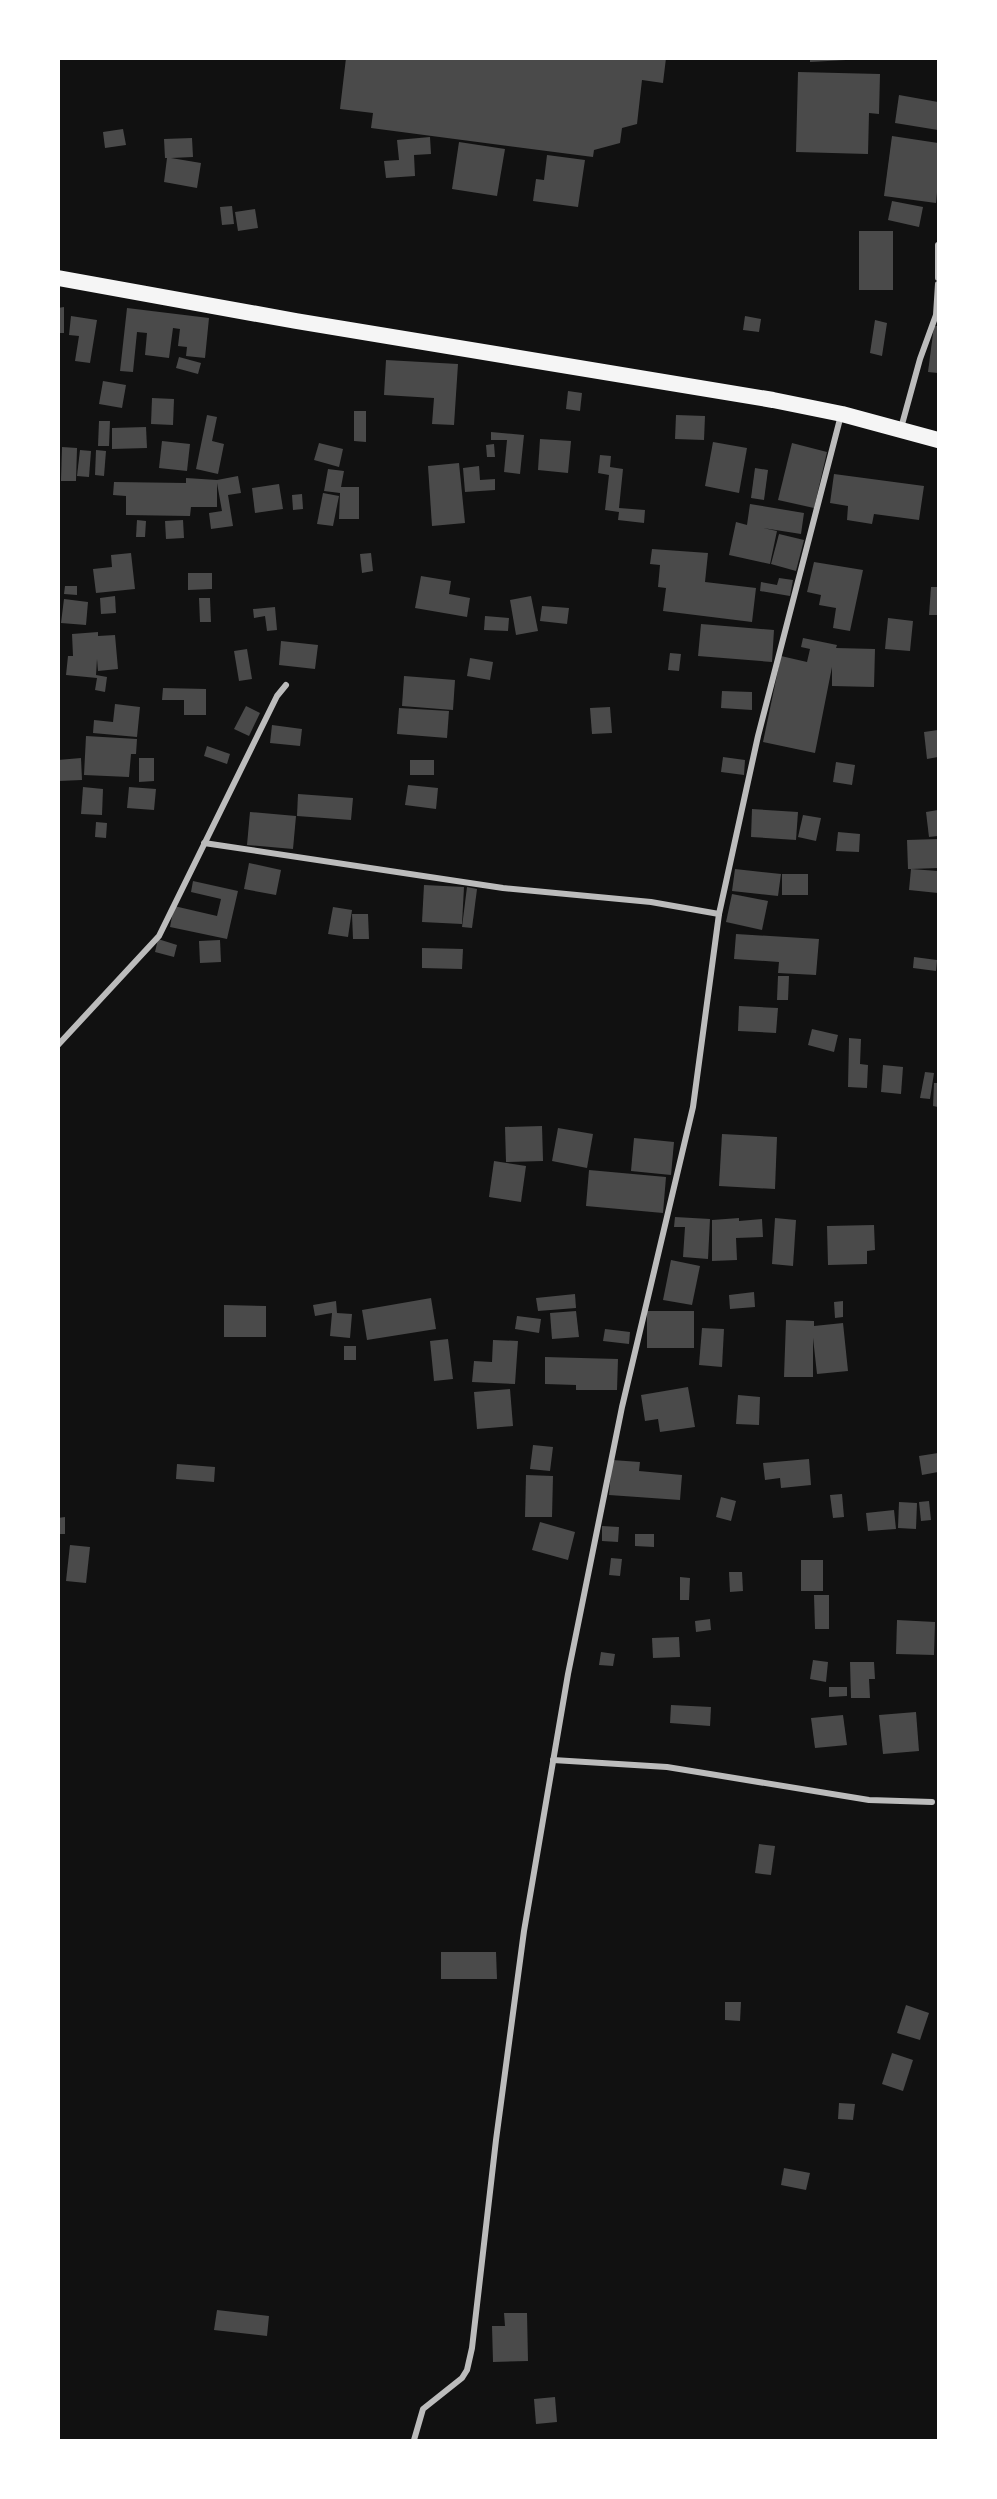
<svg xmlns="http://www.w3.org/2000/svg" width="997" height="2499" font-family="Signika,sans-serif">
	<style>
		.building { fill: #4a4a4a }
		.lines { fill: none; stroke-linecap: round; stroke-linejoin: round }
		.minor { stroke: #bcbcbc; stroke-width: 6 }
		.trunk { stroke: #f5f5f5; stroke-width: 16 }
	</style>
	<rect width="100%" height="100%" fill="#111"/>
	<g class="building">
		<polygon points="346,58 666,58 663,83 642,80 637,124 622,128 620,143 594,150 593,157 371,128 373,113 340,109"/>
		<polygon points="810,58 846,58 846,60 810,62"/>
		<polygon points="798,72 880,74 879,114 869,113 868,154 796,152"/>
		<polygon points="899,95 938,102 938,130 895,123"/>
		<polygon points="123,129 126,145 105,148 103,132"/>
		<polygon points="892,136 938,143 938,182 936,203 884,196"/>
		<polygon points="430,137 431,154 414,155 415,176 386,178 384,161 399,160 397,140"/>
		<polygon points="192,138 193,157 171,158 201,163 197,188 164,182 167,158 165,158 164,139"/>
		<polygon points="459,142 505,149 497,196 452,189"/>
		<polygon points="547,155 585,160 578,207 533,201 536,179 544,180"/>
		<polygon points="892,201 923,207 919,227 888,220"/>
		<polygon points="232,206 234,224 222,225 220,207"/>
		<polygon points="255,209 258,228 238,231 235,212"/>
		<rect x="859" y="231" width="34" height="59"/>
		<polygon points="64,307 64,333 58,333 58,308"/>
		<polygon points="127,308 209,318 205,358 186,356 187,347 178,346 180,329 173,328 169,358 145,355 147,333 137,332 133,372 120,371"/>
		<polygon points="71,316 97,320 90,363 75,361 79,336 69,335"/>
		<polygon points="745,316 761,319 759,332 743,330"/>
		<polygon points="875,320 887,323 882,356 870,353"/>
		<polygon points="934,326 938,326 938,373 928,372"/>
		<polygon points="179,357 201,363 198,374 176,368"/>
		<polygon points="386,360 458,364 454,425 432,424 434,398 384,395"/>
		<polygon points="103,381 126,385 122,408 99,404"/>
		<polygon points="568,391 582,393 580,411 566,409"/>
		<polygon points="152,398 174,399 173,425 151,424"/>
		<polygon points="354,411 366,411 366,442 354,441"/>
		<polygon points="207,415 217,417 212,441 224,444 218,474 196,469"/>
		<polygon points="676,415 705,416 704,440 675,439"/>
		<polygon points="99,421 110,421 109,446 98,446"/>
		<polygon points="146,427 147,448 112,449 112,428"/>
		<polygon points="491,432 524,435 520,474 504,472 507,440 491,440"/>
		<polygon points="540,439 571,441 568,473 538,470"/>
		<polygon points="162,441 190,444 187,471 159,468"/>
		<polygon points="713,442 747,448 739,493 705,486"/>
		<polygon points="319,443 343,449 339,467 314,460"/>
		<polygon points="792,443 827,452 814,508 778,500"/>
		<polygon points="494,444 495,457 487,457 486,445"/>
		<polygon points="62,447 77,448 76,481 61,481"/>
		<polygon points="80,450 91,451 89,477 77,476"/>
		<polygon points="96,450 106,451 104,476 95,475"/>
		<polygon points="600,455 611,456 610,467 623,469 619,508 645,510 644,523 618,520 619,512 605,510 609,475 598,473"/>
		<polygon points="459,463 465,523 432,526 428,466"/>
		<polygon points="479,466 480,480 495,479 495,490 465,492 463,468"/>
		<polygon points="755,468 768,470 764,500 751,498"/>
		<polygon points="328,469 344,471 341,487 359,487 359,519 339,519 340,493 324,491"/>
		<polygon points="834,474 924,486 919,520 874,514 872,524 847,520 848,506 830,503"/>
		<polygon points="238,476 241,493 228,495 233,526 211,529 209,513 222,511 217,483 217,507 191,507 190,516 126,515 126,496 113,495 114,482 186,483 186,478 217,480"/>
		<polygon points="279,484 283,509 255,513 252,488"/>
		<polygon points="323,493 339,496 333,526 317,524"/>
		<polygon points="302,494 303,509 293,510 292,495"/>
		<polygon points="750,504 804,513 801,534 763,528 777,531 770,564 729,555 736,522 747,525"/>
		<polygon points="137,520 146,521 145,537 136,537"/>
		<polygon points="183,520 184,538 166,539 165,521"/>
		<polygon points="779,534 804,540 796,571 771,564"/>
		<polygon points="652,549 708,553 705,582 756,588 752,622 663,611 666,588 658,587 660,565 650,564"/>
		<polygon points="131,553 135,589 96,593 93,569 112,567 111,555"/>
		<polygon points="371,553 373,571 362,573 360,554"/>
		<polygon points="814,562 863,570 850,631 833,628 836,608 819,605 821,595 807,592"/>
		<polygon points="188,573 212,573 212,589 188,590"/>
		<polygon points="421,576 451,581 449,594 470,598 467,617 415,608"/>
		<polygon points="779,578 793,580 790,596 760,591 761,582 777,585"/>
		<polygon points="65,586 77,586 77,595 64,594"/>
		<polygon points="931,587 938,587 938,615 929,615"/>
		<polygon points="115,596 116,613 101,614 100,598"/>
		<polygon points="531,596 538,631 516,635 510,600"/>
		<polygon points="199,598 210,598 211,622 200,622"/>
		<polygon points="64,599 88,602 86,625 61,623"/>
		<polygon points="542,606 569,608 567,624 540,621"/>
		<polygon points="275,607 277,630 267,631 265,616 254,618 253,609"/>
		<polygon points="485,616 509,618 508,631 484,630"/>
		<polygon points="888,618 913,621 910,651 885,649"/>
		<polygon points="701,624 774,630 772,662 698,656"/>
		<polygon points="98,632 98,636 115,635 118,669 98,671 97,659 96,675 107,677 105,692 95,690 97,678 66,675 68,656 73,656 72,634"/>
		<polygon points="803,638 837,645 836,648 875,649 874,687 832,686 832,667 815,753 763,742 781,656 807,662 810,649 801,647"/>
		<polygon points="281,641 318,645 315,669 279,665"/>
		<polygon points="247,649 252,679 239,681 234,651"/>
		<polygon points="670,653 681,654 679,671 668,670"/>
		<polygon points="470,658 493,662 490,680 467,676"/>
		<polygon points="404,676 455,680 453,710 402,706"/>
		<polygon points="163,688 206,689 206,715 184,715 184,700 162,700"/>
		<polygon points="722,691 752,692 752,710 721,708"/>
		<polygon points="115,704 140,707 137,737 93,733 94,720 113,722"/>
		<polygon points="246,706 260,713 249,736 234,729"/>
		<polygon points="610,707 612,733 592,734 590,708"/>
		<polygon points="399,708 449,711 447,738 397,734"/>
		<polygon points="272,725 302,729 300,746 270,743"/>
		<polygon points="938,730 938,757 927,759 924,732"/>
		<polygon points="86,736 137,739 136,754 131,754 129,777 84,775"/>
		<polygon points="207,746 230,754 227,764 204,756"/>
		<polygon points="723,757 745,760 744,775 721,772"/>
		<polygon points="81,758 82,780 58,781 58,760"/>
		<polygon points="139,758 154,758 154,781 139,782"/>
		<rect x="410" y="760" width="24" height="15"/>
		<polygon points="836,762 855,765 852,785 833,782"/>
		<polygon points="408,785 438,788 436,809 405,805"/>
		<polygon points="83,787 103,789 102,815 81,814"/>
		<polygon points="129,787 156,789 154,810 127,808"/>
		<polygon points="298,794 353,798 351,820 297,816"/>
		<polygon points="752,809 798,812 796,840 751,837"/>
		<polygon points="938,810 938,836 929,837 926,812"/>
		<polygon points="250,812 296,816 293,849 247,845"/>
		<polygon points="803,815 821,818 816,841 798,837"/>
		<polygon points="96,822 107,823 106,838 95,837"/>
		<polygon points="838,832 860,834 859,852 836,851"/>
		<polygon points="938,839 938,868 911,869 938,871 938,893 909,890 911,869 908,869 907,840"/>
		<polygon points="249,863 281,870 276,895 244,889"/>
		<polygon points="735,869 781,874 778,896 732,891"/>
		<rect x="782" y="874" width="26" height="21"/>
		<polygon points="193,881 238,891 227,939 170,927 174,906 217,916 221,899 191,892"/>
		<polygon points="424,885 464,887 462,924 422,922"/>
		<polygon points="467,887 477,889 472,928 462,927"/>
		<polygon points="732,894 768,901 762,930 726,922"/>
		<polygon points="333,907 352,910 348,937 328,934"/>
		<polygon points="352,914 368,914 369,939 353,939"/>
		<polygon points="736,934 819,939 816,975 778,973 779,962 734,959"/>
		<polygon points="158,939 177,945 174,957 155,952"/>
		<polygon points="220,940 221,962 200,963 199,941"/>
		<polygon points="422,948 463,949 462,969 422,968"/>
		<polygon points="914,957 937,960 936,971 913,968"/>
		<polygon points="778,976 789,976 788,1000 777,1000"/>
		<polygon points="739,1006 778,1008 776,1033 738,1031"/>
		<polygon points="812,1029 838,1035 834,1052 808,1045"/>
		<polygon points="849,1038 861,1039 860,1064 868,1065 867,1088 848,1087"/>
		<polygon points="883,1065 903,1067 901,1094 881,1092"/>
		<polygon points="925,1072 934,1073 930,1099 920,1098"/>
		<polygon points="934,1083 938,1083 938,1107 933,1106"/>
		<polygon points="542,1126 543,1161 506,1162 505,1127"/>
		<polygon points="558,1128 593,1134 587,1168 552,1161"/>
		<polygon points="722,1134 777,1137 775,1189 719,1186"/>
		<polygon points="634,1138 674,1142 671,1175 631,1171"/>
		<polygon points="494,1161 526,1166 521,1202 489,1197"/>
		<polygon points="589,1170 666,1177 663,1213 586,1206"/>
		<polygon points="675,1217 710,1219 708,1259 683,1257 685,1227 674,1227"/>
		<polygon points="739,1218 739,1221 762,1219 763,1237 736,1238 737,1260 712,1261 712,1220"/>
		<polygon points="775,1218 796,1220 793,1266 772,1264"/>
		<polygon points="874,1225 875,1250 867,1251 867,1264 828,1265 827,1226"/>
		<polygon points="671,1260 700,1266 692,1305 663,1300"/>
		<polygon points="754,1292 755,1307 730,1309 729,1295"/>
		<polygon points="575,1294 576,1308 538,1311 536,1298"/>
		<polygon points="431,1298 436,1329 367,1340 362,1310"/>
		<polygon points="336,1301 337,1313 352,1314 350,1338 330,1336 332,1313 315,1316 313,1305"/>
		<polygon points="843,1301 843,1317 835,1318 834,1302"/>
		<polygon points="224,1305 266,1306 266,1337 224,1337"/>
		<polygon points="576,1311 579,1337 552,1339 550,1313"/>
		<rect x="647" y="1311" width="47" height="37"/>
		<polygon points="517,1316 541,1319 539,1333 515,1329"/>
		<polygon points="786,1320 814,1321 814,1326 843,1323 848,1371 817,1374 813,1338 813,1377 784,1377"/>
		<polygon points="702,1328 724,1329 722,1367 699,1365"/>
		<polygon points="605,1329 630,1332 629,1344 603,1341"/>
		<polygon points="448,1339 453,1379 434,1381 430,1341"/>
		<polygon points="493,1340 518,1341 515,1384 472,1382 474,1361 492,1362"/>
		<rect x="344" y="1346" width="12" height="14"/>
		<polygon points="545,1357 618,1359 617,1390 576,1390 576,1385 545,1384"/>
		<polygon points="688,1387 695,1427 660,1432 658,1419 645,1421 641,1395"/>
		<polygon points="510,1389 513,1426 477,1429 474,1392"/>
		<polygon points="738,1395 760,1397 759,1425 736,1424"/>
		<polygon points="533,1445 553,1447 550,1471 530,1469"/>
		<polygon points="938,1453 938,1472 922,1475 919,1456"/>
		<polygon points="809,1459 811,1485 781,1488 780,1478 765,1480 763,1463"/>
		<polygon points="612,1460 640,1462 639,1471 682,1475 680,1500 609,1495"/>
		<polygon points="177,1464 215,1467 214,1482 176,1479"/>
		<polygon points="526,1475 553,1476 552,1517 525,1517"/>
		<polygon points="842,1494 844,1517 833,1518 830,1495"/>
		<polygon points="721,1497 736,1501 731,1521 716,1517"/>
		<polygon points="929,1501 931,1520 921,1521 919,1502"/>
		<polygon points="899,1502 917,1503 916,1529 898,1528"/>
		<polygon points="894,1510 896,1529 868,1531 866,1513"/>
		<polygon points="65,1517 65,1534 58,1534 58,1518"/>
		<polygon points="540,1522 575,1532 568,1560 532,1550"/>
		<polygon points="602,1526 619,1527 618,1542 602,1541"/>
		<polygon points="635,1534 654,1534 654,1547 635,1546"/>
		<polygon points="70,1545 90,1547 86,1583 66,1581"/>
		<polygon points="611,1558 622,1559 620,1576 609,1575"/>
		<rect x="801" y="1560" width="22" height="31"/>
		<polygon points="729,1572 742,1572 743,1591 730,1592"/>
		<polygon points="680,1577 690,1578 689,1600 680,1600"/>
		<polygon points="814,1595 829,1595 829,1629 815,1629"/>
		<polygon points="710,1619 711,1630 696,1632 695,1621"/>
		<polygon points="897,1620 935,1622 934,1655 896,1654"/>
		<polygon points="679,1637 680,1657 653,1658 652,1638"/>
		<polygon points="601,1652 615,1654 613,1666 599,1665"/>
		<polygon points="813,1660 828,1662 826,1682 810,1679"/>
		<polygon points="850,1662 874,1662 875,1679 869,1679 870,1698 851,1698"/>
		<polygon points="829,1687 847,1687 847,1696 829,1697"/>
		<polygon points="671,1705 711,1707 710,1726 670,1723"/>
		<polygon points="916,1712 919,1751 883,1754 879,1715"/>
		<polygon points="843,1715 847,1745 815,1748 811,1718"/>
		<polygon points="759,1844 775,1846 771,1875 755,1873"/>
		<polygon points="441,1952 496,1952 497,1979 441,1979"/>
		<polygon points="725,2002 741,2002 740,2021 725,2020"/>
		<polygon points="906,2005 929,2013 920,2040 897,2033"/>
		<polygon points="892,2053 913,2060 903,2091 882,2084"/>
		<polygon points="839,2103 855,2104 853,2120 838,2119"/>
		<polygon points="784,2168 810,2173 806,2190 781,2185"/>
		<polygon points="217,2310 269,2316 267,2336 214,2330"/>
		<polygon points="504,2313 527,2313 528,2361 493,2362 492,2326 505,2326"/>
		<polygon points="555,2397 557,2422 536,2424 534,2399"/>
	</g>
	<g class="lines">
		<g class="minor">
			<polyline points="938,245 938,278"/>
			<polyline points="901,428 920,359 936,315 938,284"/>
			<polyline points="204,843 503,888 651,902 719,914"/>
			<polyline points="58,1045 159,936 277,696 286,685"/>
			<polyline points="553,1760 667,1767 869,1800 932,1802"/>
			<polyline points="414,2440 423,2409 462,2378 467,2370 472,2348 496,2140 524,1931 568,1674 622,1407 693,1107 719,914 758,736 841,415"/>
		</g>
		<polyline class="trunk" points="58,278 296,321 773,400 842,414 938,440"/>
	</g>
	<rect width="997" height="2499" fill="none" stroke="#ffffff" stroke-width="120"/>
</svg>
